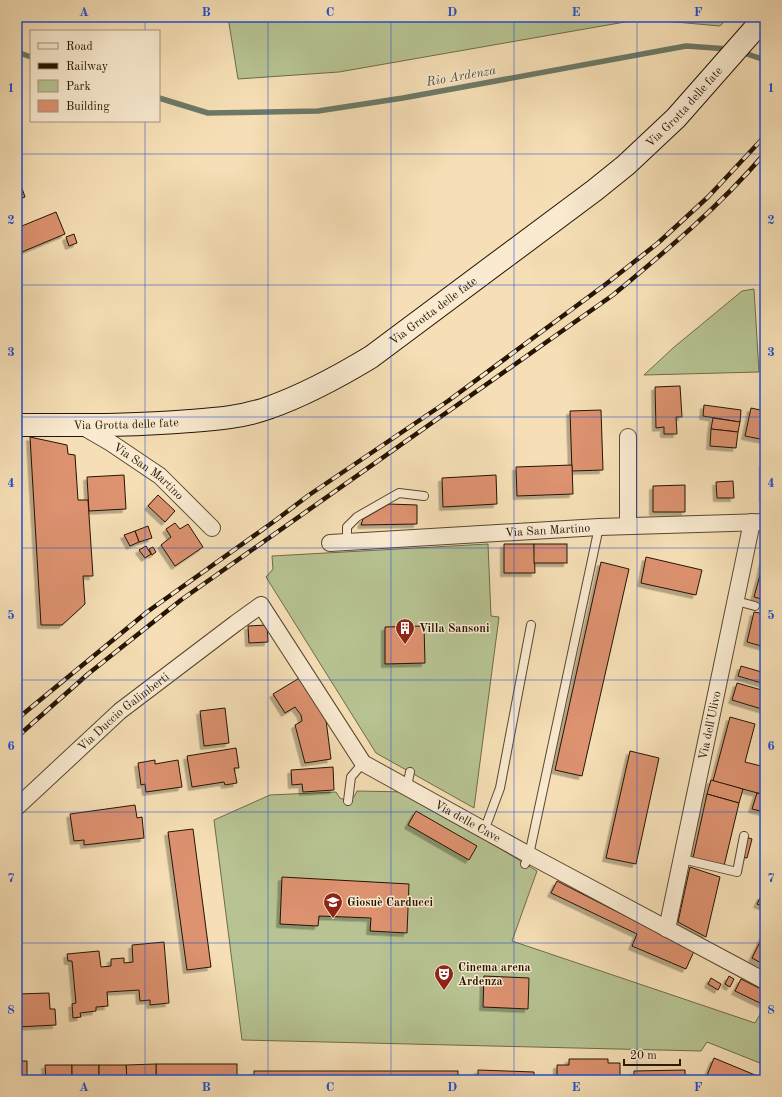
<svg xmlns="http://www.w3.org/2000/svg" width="782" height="1097" font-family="'Old Standard TT',serif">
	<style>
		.green { fill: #b7c392; stroke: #6e6c4a }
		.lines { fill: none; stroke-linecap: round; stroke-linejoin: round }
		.stream { stroke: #6d7967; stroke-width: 5.5 }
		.building { fill: #dd9270; stroke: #241402; filter: url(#shadow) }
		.lane-casing { stroke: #58472f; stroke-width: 10 }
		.street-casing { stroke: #58472f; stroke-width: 18 }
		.secondary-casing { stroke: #241402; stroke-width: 24 }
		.lane { stroke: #f9ead0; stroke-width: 8 }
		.street { stroke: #f9ead0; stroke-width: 16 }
		.secondary { stroke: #f9ead0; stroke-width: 22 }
		.rail-casing { stroke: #241402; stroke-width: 4.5 }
		.rail { stroke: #f9ead0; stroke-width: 3; stroke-dasharray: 9; stroke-linecap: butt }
		.grid { fill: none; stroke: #1d4ed8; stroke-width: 1; stroke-opacity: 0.55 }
		.labels { text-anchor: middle; stroke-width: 3; stroke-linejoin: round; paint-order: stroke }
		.street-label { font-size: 12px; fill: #241402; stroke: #f9ead0 }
		.poi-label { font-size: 12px; font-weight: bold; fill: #241402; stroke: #f9ead0; text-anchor: start }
		.water-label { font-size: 13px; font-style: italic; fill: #4e4f3d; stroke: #f9ead0 }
		.neatline { fill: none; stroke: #1d4ed8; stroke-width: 1.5 }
		.grid-label { font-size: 13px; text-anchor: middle; font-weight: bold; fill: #1d4ed8 }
	</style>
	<defs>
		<filter id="shadow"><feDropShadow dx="-3.5" dy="3.5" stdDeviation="0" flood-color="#0004"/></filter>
	</defs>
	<rect width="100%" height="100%" fill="#f6dfb6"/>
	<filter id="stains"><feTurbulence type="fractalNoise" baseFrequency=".005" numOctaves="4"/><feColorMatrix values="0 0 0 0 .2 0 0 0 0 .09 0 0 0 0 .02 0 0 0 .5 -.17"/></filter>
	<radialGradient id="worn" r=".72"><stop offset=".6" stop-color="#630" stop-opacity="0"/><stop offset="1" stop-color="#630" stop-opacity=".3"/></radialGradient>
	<g class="green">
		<polygon points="228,17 729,17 720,26 642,19 339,72 238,79"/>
		<polygon points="754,289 759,372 644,375 673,348 742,291"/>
		<polygon points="488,544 491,616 499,617 474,808 376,753 266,577 273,569 272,556"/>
		<polygon points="357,791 407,792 537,871 512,941 755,1023 765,1006 765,1065 707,1042 701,1051 242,1040 214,820 270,795 336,792 340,798 348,801 354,797"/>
	</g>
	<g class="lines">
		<g class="stream">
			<polyline points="17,52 31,57"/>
			<polyline points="741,52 765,60"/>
			<polyline points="159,98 208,113 318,111 403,98 686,46 729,49"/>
		</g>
	</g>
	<g class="building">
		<polygon points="17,174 25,197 17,200"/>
		<polygon points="56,212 65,234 17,254 17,228"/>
		<polygon points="74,234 77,243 69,246 66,237"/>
		<polygon points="680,386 682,417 676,417 677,434 664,434 664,427 656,428 655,387"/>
		<polygon points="704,405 741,410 740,422 703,416"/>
		<polygon points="751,408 765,411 765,440 745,436"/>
		<polygon points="601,410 603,470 572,471 570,411"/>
		<polygon points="713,418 740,422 738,432 711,429"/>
		<polygon points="711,429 738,432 736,448 710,446"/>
		<polygon points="30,437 67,445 68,454 75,455 78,500 88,500 93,576 83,576 85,604 62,625 41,625"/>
		<rect x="763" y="463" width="2" height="35"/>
		<polygon points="572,465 573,494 517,496 516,467"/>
		<polygon points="124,475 126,509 89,511 87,477"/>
		<polygon points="496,475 497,504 443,507 442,478"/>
		<polygon points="733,481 734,498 717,498 716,482"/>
		<polygon points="685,485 685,512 653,512 653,486"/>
		<polygon points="158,495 175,511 165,522 148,506"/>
		<polygon points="389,504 417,505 417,524 361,525 363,519"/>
		<polygon points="175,523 180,529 188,524 203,547 175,566 161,545 171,537 166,529"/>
		<polygon points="148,526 152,538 139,542 135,531"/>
		<polygon points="135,531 139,542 130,546 124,535"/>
		<polygon points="504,544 534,544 535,573 504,573"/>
		<rect x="534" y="544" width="33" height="19"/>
		<polygon points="146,546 151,554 145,558 139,550"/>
		<polygon points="153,547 156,552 152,555 149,549"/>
		<polygon points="765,554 765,565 762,565"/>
		<polygon points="646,557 702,570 696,595 641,583"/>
		<polygon points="601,562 629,569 582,776 555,770"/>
		<polygon points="762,565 765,565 765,577 760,575"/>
		<polygon points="760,575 765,577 765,600 754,597"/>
		<polygon points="754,612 765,614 765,647 747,642"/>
		<polygon points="267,625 268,642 249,643 248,626"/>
		<polygon points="424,626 425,663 385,664 385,627"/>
		<polygon points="741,666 765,673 765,684 738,676"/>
		<polygon points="301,677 326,720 331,759 305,763 295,725 302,721 301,715 295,707 285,713 273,694"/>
		<polygon points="737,683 765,691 765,710 732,700"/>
		<polygon points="225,708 229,743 204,746 200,711"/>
		<polygon points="730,717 755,724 745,762 765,767 765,795 713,781"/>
		<polygon points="236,748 239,768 234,768 237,783 225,785 224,782 192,787 187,756"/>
		<polygon points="630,751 659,758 636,864 606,858"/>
		<polygon points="155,760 155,764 178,760 182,787 146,792 145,784 141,785 138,763"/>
		<polygon points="333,767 334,790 303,792 302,784 292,785 291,770"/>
		<polygon points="711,780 743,789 739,803 707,794"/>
		<polygon points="757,793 765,795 765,812 752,809"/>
		<polygon points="707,794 739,803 724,866 693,858"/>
		<polygon points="135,805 137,818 142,817 144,838 84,845 84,840 74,841 70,814"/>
		<polygon points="416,811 477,846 469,860 408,825"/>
		<polygon points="193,829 211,967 187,970 168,832"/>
		<polygon points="746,837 752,839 747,858 741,857"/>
		<polygon points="690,867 720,877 706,937 678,922"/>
		<polygon points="282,877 409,884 407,933 370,931 371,918 319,916 318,926 280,924"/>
		<polygon points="557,881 694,951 686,969 632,946 637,934 551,893"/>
		<polygon points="761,896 765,897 765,907 757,904"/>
		<polygon points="765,932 765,960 763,964 752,958"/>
		<polygon points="164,942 169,1003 150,1005 150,1000 140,1001 139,990 107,992 108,1006 96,1007 96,1011 80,1013 81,1017 73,1018 72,1004 76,1003 72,961 68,961 67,954 99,951 101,967 111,966 111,959 124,958 124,963 133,962 132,945"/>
		<polygon points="484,976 529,978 528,1009 483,1007"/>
		<polygon points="729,976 734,979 730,987 725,984"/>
		<polygon points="711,978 721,984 718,990 708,984"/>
		<polygon points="741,979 765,991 765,997 762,1004 735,991"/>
		<polygon points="49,993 50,1009 55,1009 56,1025 17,1027 17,994"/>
		<polygon points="714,1058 755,1075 753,1080 712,1080 706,1078"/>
		<polygon points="569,1059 608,1059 608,1063 620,1063 620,1080 557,1080 557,1065 569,1065"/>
		<polygon points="17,1061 27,1061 27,1079 46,1079 45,1065 72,1065 72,1080 17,1080"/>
		<rect x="156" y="1064" width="81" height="16"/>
		<polygon points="156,1064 156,1080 127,1080 126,1065"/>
		<rect x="72" y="1065" width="27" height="15"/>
		<polygon points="99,1065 126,1065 127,1080 99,1080"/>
		<polygon points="478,1070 534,1072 534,1080 478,1080"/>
		<polygon points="685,1070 685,1080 634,1080 634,1071"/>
		<rect x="254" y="1071" width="204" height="9"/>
	</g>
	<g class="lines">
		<defs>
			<g id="lane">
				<polyline points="347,542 347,527 357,517 399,493 424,496"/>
				<polyline points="736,601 755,606"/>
				<polyline points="407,786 410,772"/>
				<polyline points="348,801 351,777 363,763"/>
				<polyline points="484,831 500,788 531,625"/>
				<polyline points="682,859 737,872 744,836"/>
				<polyline points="525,864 529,855 599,527"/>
			</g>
			<g id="street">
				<path id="s1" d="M 80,425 L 111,443 L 160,476 L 212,528"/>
				<polyline points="628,437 628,526"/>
				<path id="s2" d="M 330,543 L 599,527 L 765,522"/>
				<path id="s3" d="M 17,807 L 120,711 L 236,623 L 261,605 L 363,763 L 529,855 L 765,981"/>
				<path id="s4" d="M 667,929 L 752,522"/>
			</g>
			<g id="secondary">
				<path id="s5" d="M 17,425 C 75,425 133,426 190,421 C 216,419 243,417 268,408 C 305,395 338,377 371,357 L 595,190 L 626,165 L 676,118 L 765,17"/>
			</g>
		</defs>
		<use href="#lane" class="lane-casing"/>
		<use href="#street" class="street-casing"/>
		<use href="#secondary" class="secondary-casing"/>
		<use href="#lane" class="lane"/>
		<use href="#street" class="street"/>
		<use href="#secondary" class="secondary"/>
		<defs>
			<g id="rail">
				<polyline points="17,719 147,612 276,520 309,495 448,401 606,284 658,243 708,197 765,136"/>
				<path d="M 17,737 L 88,674 L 181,600 L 613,295 C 666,251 720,206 765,153"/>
			</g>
		</defs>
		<use href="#rail" class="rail-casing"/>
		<use href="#rail" class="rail"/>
	</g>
	<path class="grid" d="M 145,17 L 145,31M 268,17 L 268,1080M 391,17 L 391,1080M 514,17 L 514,1080M 637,17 L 637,1080M 145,121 L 145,1080M 17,154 L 765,154M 17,285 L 765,285M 17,417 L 765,417M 17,548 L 765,548M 17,680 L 765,680M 17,812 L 765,812M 17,943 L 765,943"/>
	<defs>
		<symbol id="building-pin" viewBox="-11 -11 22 30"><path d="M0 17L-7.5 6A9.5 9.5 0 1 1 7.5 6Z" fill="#8f2418" stroke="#f9ead0"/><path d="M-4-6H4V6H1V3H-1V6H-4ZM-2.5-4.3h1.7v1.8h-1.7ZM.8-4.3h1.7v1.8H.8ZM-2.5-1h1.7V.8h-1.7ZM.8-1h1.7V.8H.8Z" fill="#fff"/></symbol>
		<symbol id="school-pin" viewBox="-11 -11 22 30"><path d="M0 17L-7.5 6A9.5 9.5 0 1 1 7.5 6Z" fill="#8f2418" stroke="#f9ead0"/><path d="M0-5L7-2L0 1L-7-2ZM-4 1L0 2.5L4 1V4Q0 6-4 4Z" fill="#fff"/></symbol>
		<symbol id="theatre-pin" viewBox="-11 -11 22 30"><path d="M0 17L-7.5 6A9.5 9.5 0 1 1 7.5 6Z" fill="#8f2418" stroke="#f9ead0"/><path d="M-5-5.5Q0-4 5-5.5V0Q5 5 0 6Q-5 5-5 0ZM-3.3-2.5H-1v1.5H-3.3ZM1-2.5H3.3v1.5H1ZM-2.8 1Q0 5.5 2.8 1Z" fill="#fff"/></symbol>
	</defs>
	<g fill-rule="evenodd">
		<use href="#building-pin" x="394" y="617" width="22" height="30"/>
		<use href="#school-pin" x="322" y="891" width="22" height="30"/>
		<use href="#theatre-pin" x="433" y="963" width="22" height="30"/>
	</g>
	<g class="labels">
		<g class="street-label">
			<text dy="4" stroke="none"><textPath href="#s5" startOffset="769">Via Grotta delle fate</textPath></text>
			<text dy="4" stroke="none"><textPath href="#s5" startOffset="445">Via Grotta delle fate</textPath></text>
			<text dy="4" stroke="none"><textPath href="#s5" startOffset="109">Via Grotta delle fate</textPath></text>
			<text dy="4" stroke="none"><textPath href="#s1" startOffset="83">Via San Martino</textPath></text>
			<text dy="4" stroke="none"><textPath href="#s2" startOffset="218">Via San Martino</textPath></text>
			<text dy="4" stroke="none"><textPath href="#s3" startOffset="143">Via Duccio Galimberti</textPath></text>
			<text dy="4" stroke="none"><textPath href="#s4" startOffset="208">Via dell'Ulivo</textPath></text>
			<text dy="4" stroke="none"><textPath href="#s3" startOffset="625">Via delle Cave</textPath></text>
		</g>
		<g class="poi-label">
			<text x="419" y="632">Villa Sansoni</text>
			<text x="347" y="906">Giosuè Carducci</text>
			<text x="458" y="971">Cinema arena<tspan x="458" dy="14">Ardenza</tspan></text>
		</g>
		<g class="water-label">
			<text transform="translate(461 75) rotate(-10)" y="5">Rio Ardenza</text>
		</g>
	</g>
	<rect width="782" height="1097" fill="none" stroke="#f6dfb6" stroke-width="44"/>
	<rect x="30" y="30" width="130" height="92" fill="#f9ead0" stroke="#a4947e"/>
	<rect x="38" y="43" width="20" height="6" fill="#f9ead0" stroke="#a4947e"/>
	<text x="66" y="50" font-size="12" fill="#241402">Road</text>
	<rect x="38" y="63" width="20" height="6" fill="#241402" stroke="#a4947e"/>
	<text x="66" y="70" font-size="12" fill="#241402">Railway</text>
	<rect x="38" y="80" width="20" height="12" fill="#b7c392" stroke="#a4947e"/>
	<text x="66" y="90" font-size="12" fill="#241402">Park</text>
	<rect x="38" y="100" width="20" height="12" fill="#dd9270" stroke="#a4947e"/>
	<text x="66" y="110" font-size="12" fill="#241402">Building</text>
	<path d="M624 1059v6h56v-6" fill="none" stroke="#241402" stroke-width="2"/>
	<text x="630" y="1059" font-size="12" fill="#241402" stroke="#f9ead0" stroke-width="3" paint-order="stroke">20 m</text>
	<rect x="22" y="22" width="738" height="1053" class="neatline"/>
	<g class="grid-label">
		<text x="84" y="16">A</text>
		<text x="206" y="16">B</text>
		<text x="330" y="16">C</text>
		<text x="452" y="16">D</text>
		<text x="576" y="16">E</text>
		<text x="698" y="16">F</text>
		<text x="11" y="92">1</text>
		<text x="771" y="92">1</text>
		<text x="11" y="224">2</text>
		<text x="771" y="224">2</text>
		<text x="11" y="356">3</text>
		<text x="771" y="356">3</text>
		<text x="11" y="487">4</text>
		<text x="771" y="487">4</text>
		<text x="11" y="619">5</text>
		<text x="771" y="619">5</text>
		<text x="11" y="750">6</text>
		<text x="771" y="750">6</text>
		<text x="11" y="882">7</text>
		<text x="771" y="882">7</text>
		<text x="11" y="1014">8</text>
		<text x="771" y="1014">8</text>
		<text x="84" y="1091">A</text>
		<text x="206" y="1091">B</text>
		<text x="330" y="1091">C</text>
		<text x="452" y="1091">D</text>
		<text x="576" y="1091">E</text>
		<text x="698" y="1091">F</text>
	</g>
	<rect width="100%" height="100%" filter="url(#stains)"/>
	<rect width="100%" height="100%" fill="url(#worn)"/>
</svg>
